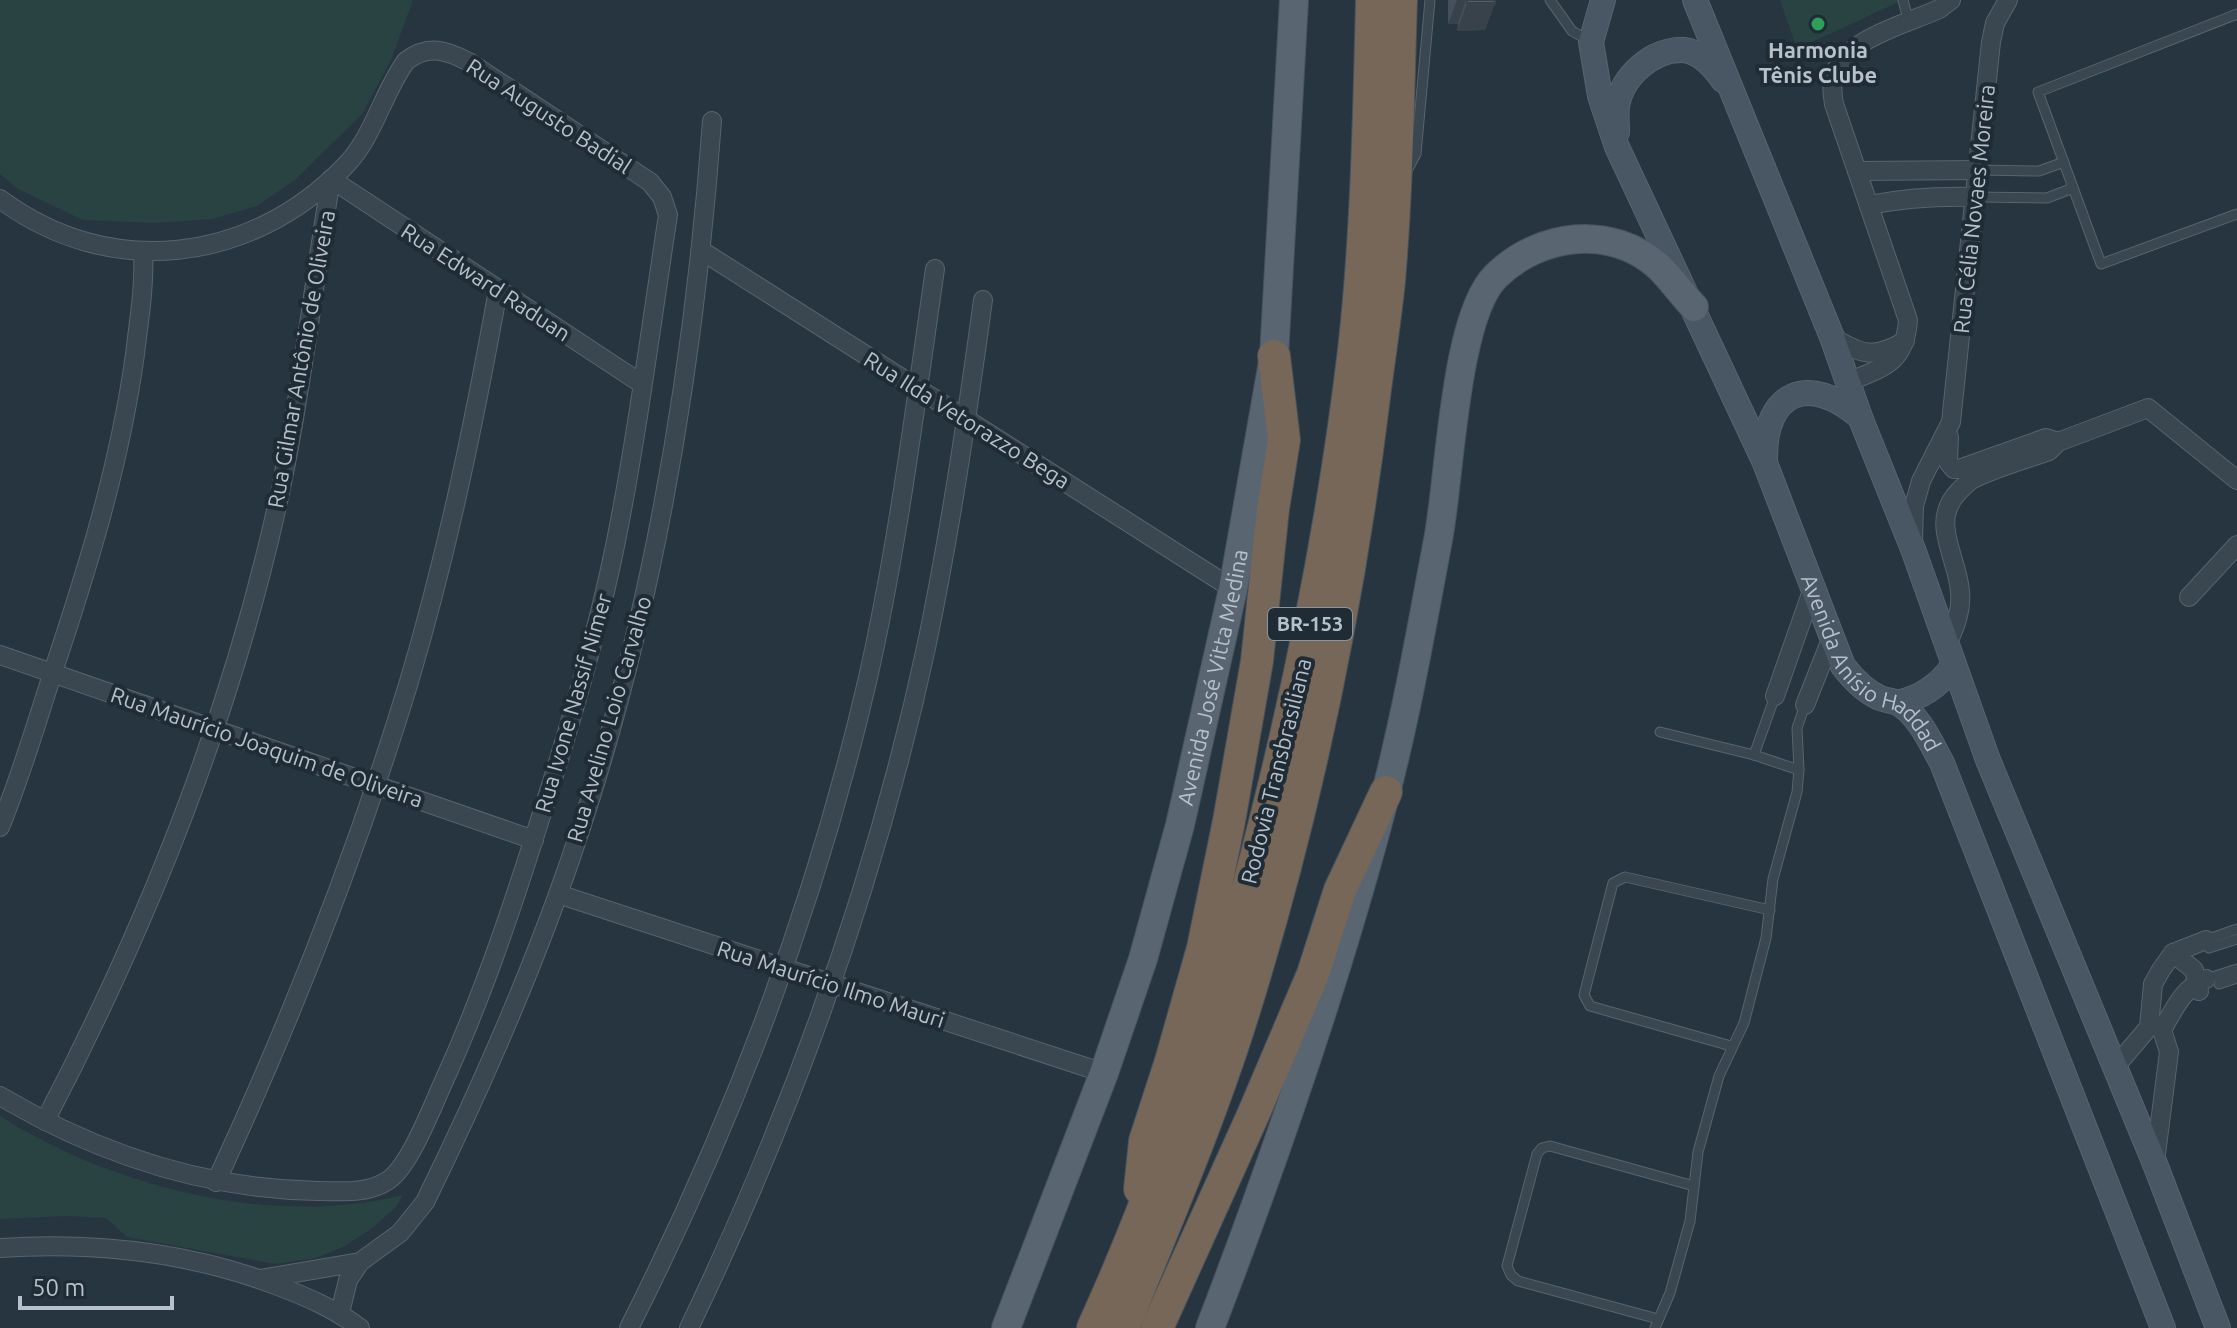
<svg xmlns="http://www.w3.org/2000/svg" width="2237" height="1328" font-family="Ubuntu,sans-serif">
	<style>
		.green { fill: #294342 }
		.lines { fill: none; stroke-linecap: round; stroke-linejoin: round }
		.service-casing { stroke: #58646e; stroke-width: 11 }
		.minor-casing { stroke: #58646e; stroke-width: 20 }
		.secondary-casing { stroke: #58646e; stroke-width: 26 }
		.primary-casing { stroke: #47525c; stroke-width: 30 }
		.motorway-casing { stroke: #45515b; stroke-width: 34 }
		.service { stroke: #3a4650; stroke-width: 9 }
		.minor { stroke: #3a4650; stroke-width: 18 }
		.secondary { stroke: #495663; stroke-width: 24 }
		.primary { stroke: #596570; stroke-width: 28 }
		.motorway { stroke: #766758; stroke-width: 32 }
		.wall { fill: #44515c }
		.shaded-wall { fill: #37424b }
		.building { fill: #4f5e6b; stroke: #37424b; stroke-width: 2 }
		.leisure-dot { fill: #2e9e5b; stroke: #1f2b35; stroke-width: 3 }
		.labels { text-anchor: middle; stroke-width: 8; stroke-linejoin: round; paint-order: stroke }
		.shield { fill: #1f2b35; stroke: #89949e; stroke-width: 2 }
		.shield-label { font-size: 20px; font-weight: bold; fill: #b7c1cb }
		.poi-label { font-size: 22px; font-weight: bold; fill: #b7c1cb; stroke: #1f2b35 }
		.street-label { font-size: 22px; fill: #b7c1cb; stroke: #1f2b35 }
	</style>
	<rect width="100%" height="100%" fill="#263540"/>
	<g class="green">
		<polygon points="0,0 413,0 391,60 362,114 295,180 257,206 212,219 155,223 83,220 18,189 0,174"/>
		<polygon points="1780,0 1903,0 1797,49"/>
		<path d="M 0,1116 C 112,1187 272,1228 403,1195 L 395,1208 L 371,1229 L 343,1247 L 316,1258 L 275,1264 L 127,1237 L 106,1218 L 67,1216 L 0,1219 Z"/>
	</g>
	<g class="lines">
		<defs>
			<g id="service">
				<polyline points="1550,0 1572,31 1588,40"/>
				<polyline points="1903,0 1909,23"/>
				<polyline points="2237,14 2038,92 2101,264 2237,214"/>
				<polyline points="1408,169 1416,154 1430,0"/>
				<polyline points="1978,170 2039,171 2064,162"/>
				<polyline points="1975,197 2047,198 2073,188"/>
				<polyline points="1754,755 1775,696"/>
				<polyline points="1799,770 1797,728 1805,705"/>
				<polyline points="2206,940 2237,929"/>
				<polyline points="2209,948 2237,939"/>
				<polyline points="2206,979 2237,969"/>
				<polyline points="2219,984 2237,978"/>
				<polyline points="1731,1046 1590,1006 1584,995 1613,883 1625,877 1770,910"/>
				<polyline points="1658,1319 1518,1281 1511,1275 1507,1266 1537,1154 1542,1148 1550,1146 1694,1186"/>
				<polyline points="1655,1328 1670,1293 1690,1221 1698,1152 1719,1076 1744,1023 1766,938 1773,879 1797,792 1799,770 1754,755 1660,732"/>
			</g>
			<g id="minor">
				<polyline points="1857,171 1978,170"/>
				<path d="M 0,199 C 110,281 251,263 344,167 C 374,137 382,94 406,61 C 428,44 446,50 469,62 L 650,182 L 662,197 L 668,215 C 651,325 637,437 615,546 C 595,644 566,740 535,835 C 508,920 480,1002 443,1083 C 432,1107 409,1168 387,1181 C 368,1194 340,1191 318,1191 C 203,1189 98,1154 0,1096"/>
				<path d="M 1869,205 C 1905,198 1939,196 1975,197"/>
				<polyline points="702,251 1233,589"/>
				<path d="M 1832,337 C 1862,355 1874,359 1905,341"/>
				<path d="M 1848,382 C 1884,367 1905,363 1908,320 L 1834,104 C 1833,97 1831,87 1833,79 C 1840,40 1907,24 1939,9 L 1951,0"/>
				<polyline points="1949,437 1948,462 1954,469 1959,469 2046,438 2058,442"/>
				<polyline points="1913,542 1914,506 1921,481 1951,422 1991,42 1995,23 2008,0"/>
				<polyline points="2189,597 2237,545"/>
				<path d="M 1947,645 C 1955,627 1962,611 1960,591 C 1957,555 1929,522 1959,491 C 1963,487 1968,482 1973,479 C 1997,467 2024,460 2049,451 L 2058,442 L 2148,408 L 2237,480"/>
				<polyline points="0,655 534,840"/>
				<polyline points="1775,696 1812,591"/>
				<polyline points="1805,705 1832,637"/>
				<path d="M 0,827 C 21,776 36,724 53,672 C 88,567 120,464 135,354 C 139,320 145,285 143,251"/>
				<polyline points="558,894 1104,1073"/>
				<polyline points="2173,953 2194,970 2199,991"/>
				<polyline points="2115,1067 2149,1027 2153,984 2161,970 2173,953 2206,940"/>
				<path d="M 45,1121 C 151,918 235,707 282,483 C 303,382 314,280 331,179 L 642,384"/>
				<path d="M 2155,1162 L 2169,1052 L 2162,1030 C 2173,1011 2184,986 2206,979"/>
				<path d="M 216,1182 C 291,1020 356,855 408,685 C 447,555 474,423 498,290"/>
				<path d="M 0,1248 C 95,1242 189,1252 278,1286 C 307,1297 335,1309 360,1328"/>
				<path d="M 260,1279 L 360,1262 L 400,1233 L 425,1202 C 474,1102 519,1001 557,897 C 648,648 693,384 712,121"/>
				<polyline points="340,1313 348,1280 360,1262"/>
				<path d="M 629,1328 C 733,1122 815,906 867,682 C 898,546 915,407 935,269"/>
				<path d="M 689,1328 C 793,1111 875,883 926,648 C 950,533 967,417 983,300"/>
			</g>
			<g id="secondary">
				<path id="s1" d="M 1603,0 L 1591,42 L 1600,96 L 1617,147 L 1765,463 L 1843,666 C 1853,679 1864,691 1880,698 C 1885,700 1893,701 1898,703 C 1919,715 1931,743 1942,763 L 2163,1328"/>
				<polyline points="1695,0 1832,337 1860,417 1913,549 1988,760 2155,1164 2218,1328"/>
				<path d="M 1617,132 C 1617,124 1616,115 1617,107 C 1621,77 1653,48 1684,50 C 1701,52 1714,67 1723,80"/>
				<path d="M 1765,460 C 1764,391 1809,373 1860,417"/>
				<path d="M 1897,703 C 1921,698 1939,686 1953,666"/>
			</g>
			<g id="primary">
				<path id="s2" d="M 1006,1328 L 1104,1073 L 1143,959 L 1180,825 L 1233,589 L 1274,356 L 1294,0"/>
				<path d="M 1210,1328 C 1277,1153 1338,977 1385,796 C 1407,712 1422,625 1438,540 C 1450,479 1454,317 1496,276 C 1540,233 1611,224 1659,267 C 1671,279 1682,294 1694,307"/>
			</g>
			<g id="motorway">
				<polyline points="1140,1189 1145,1141 1171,1061 1203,948 1229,821 1257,661 1273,509 1284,440 1274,356"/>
				<path d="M 1093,1328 C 1170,1159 1226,982 1270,802 C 1307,653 1336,502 1354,350 C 1367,234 1369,116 1372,0"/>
				<path d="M 1123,1328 C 1164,1226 1208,1125 1241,1020 C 1305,817 1348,609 1374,397 C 1379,358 1385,320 1389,281 C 1397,188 1398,94 1401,0"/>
				<polyline points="1157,1328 1253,1115 1313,974 1340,890 1386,792"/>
			</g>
		</defs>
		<use href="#service" class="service-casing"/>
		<use href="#minor" class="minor-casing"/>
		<use href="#secondary" class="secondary-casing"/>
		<use href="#primary" class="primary-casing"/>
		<use href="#motorway" class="motorway-casing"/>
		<use href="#service" class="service"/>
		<use href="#minor" class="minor"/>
		<use href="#secondary" class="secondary"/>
		<use href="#primary" class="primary"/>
		<use href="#motorway" class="motorway"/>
	</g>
	<polygon class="wall" points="1448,0 1496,0 1485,30 1457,31 1458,24 1448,24"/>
	<g class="shaded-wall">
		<polygon points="1457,0 1466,0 1458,24 1448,24"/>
		<polygon points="1467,3 1495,3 1485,30 1457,31"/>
	</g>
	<rect class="building" x="1467" y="0" width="28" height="3"/>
	<circle class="leisure-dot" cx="1818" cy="24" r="8"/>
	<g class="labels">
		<rect class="shield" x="1268" y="608" width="84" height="32" rx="6"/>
		<g class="shield-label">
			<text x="1310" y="631">BR-153</text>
		</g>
		<g class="poi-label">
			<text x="1818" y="58">Harmonia<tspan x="1818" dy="25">Tênis Clube</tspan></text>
		</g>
		<g class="street-label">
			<text transform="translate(549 116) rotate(33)" y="8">Rua Augusto Badial</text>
			<text transform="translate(1974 209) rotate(-84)" y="8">Rua Célia Novaes Moreira</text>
			<text transform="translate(486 282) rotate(33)" y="8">Rua Edward Raduan</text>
			<text transform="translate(301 359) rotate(-80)" y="8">Rua Gilmar Antônio de Oliveira</text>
			<text transform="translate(967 420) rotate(32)" y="8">Rua Ilda Vetorazzo Bega</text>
			<text dy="8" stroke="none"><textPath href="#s1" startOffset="734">Avenida Anísio Haddad</textPath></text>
			<text dy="8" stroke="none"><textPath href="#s2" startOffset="684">Avenida José Vitta Medina</textPath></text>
			<text transform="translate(573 703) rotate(-74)" y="8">Rua Ivone Nassif Nimer</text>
			<text transform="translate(609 719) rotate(-74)" y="8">Rua Avelino Loio Carvalho</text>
			<text transform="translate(267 747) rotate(19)" y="8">Rua Maurício Joaquim de Oliveira</text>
			<text transform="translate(1276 771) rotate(-76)" y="8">Rodovia Transbrasiliana</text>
			<text transform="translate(831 984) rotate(18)" y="8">Rua Maurício Ilmo Mauri</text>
		</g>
	</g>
	<path d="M20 1296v12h152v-12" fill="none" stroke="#b7c1cb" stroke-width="4"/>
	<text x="32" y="1296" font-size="24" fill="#b7c1cb" stroke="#1f2b35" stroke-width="6" paint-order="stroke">50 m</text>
</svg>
